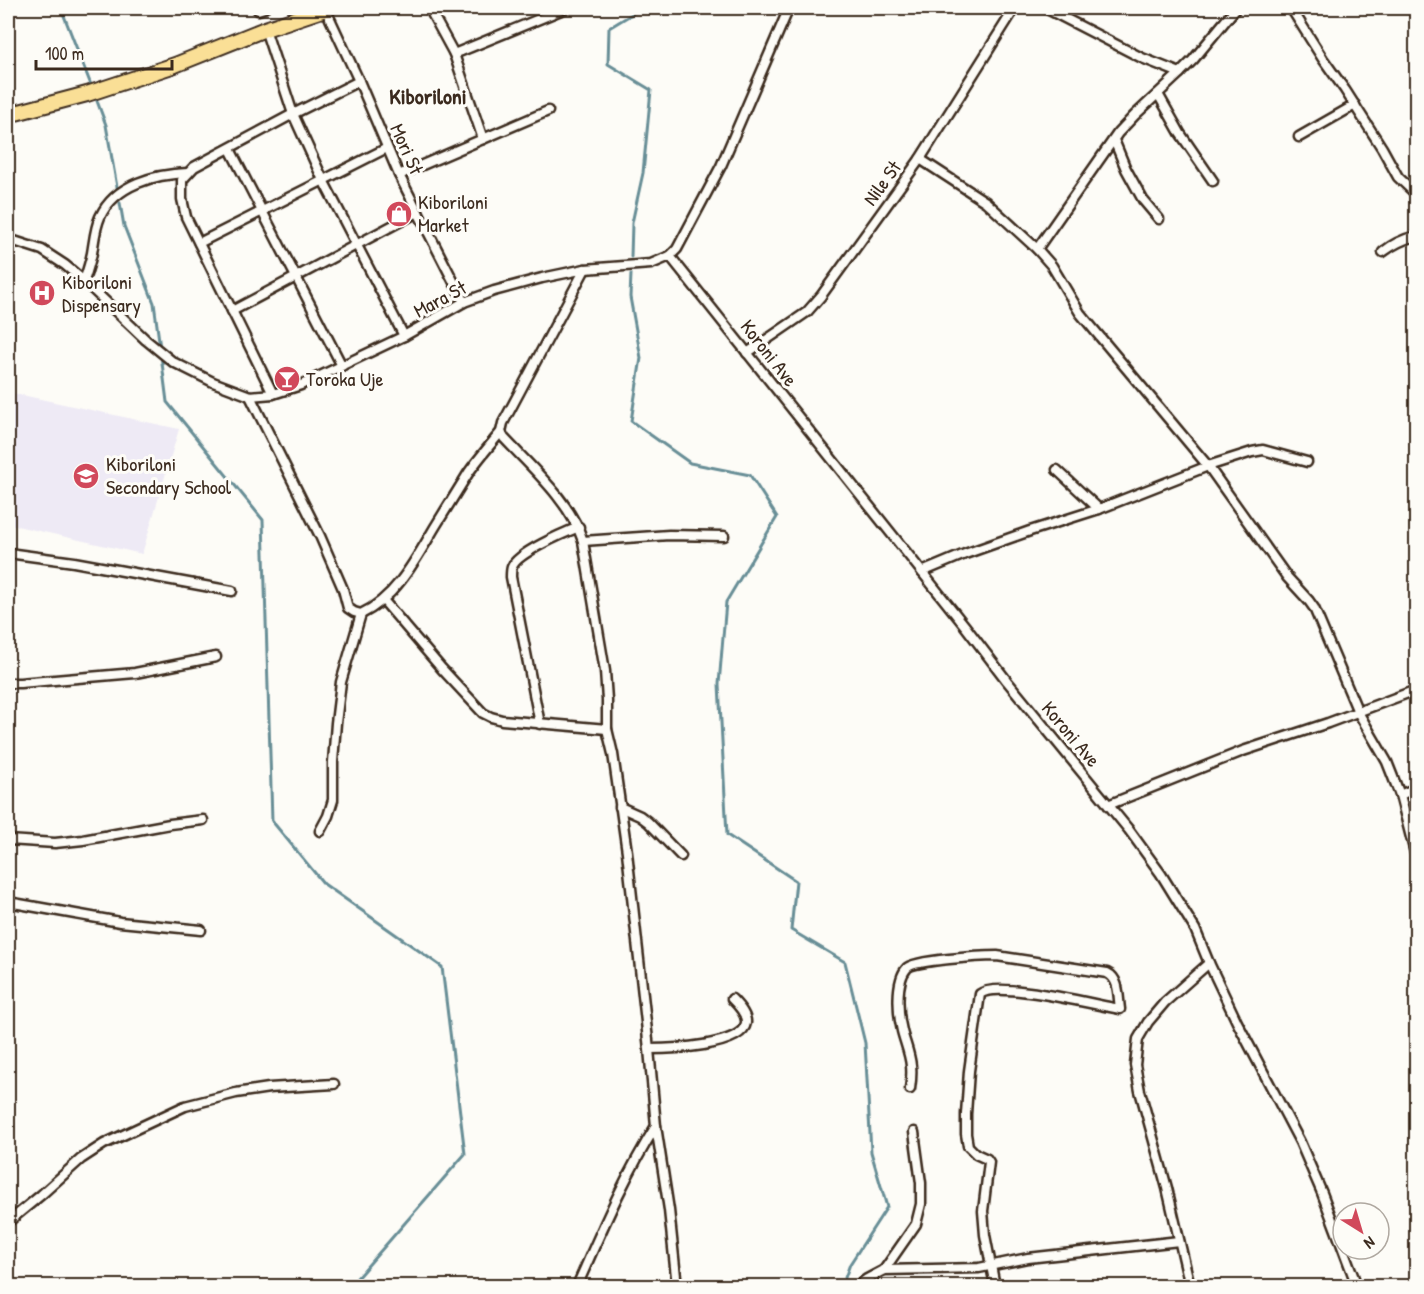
<svg xmlns="http://www.w3.org/2000/svg" width="1424" height="1294" font-family="'Patrick Hand',sans-serif">
	<style>
		.built { fill: #eeeaf5 }
		.lines { fill: none; stroke-linecap: round; stroke-linejoin: round }
		.stream { stroke: #688e96; stroke-width: 3 }
		.minor-casing { stroke: #3b2a1e; stroke-width: 13 }
		.trunk-casing { stroke: #3b2a1e; stroke-width: 18 }
		.minor { stroke: #fdfcf7; stroke-width: 8 }
		.trunk { stroke: #fadf96; stroke-width: 14 }
		.labels { text-anchor: middle; stroke-width: 6; stroke-linejoin: round; paint-order: stroke }
		.street-label { font-size: 20px; fill: #3b2a1e; stroke: #fdfcf7 }
		.poi-label { font-size: 20px; fill: #3b2a1e; stroke: #fdfcf7; text-anchor: start }
		.quarter-label { font-size: 22px; font-weight: bold; fill: #3b2a1e; stroke: #fdfcf7 }
	</style>
	<rect width="100%" height="100%" fill="#fdfcf7"/>
	<filter id="ink" filterUnits="userSpaceOnUse"><feTurbulence type="fractalNoise" baseFrequency=".0167" numOctaves="2"/><feDisplacementMap in="SourceGraphic" scale="12" xChannelSelector="R" yChannelSelector="G"/><feConvolveMatrix kernelMatrix="1 2 1 2 8 2 1 2 1" color-interpolation-filters="sRGB"/></filter>
	<g filter="url(#ink)">
		<polygon class="built" points="8,392 179,429 142,554 8,524"/>
		<g class="lines">
			<g class="stream">
				<polyline points="61,8 91,85"/>
				<polyline points="97,101 106,125 117,187"/>
				<polyline points="120,203 124,226 154,303 160,348"/>
				<polyline points="631,257 632,223 643,173 651,90 608,64 609,28 642,8"/>
				<polyline points="631,274 630,297 641,358 631,421 690,463 750,475 777,517 726,602 719,684 727,835 796,881 791,930 845,962 865,1043 871,1152 887,1207 850,1264 842,1286"/>
				<polyline points="161,355 167,402 263,520 272,821 324,884 442,967 465,1154 350,1286"/>
			</g>
			<defs>
				<g id="minor">
					<polyline points="325,8 359,81 399,175 464,302"/>
					<polyline points="429,8 454,54 483,139"/>
					<polyline points="1045,8 1142,58 1180,73 1193,60 1236,8"/>
					<polyline points="1291,8 1323,59 1345,90 1382,148 1398,177 1416,194"/>
					<polyline points="258,10 264,8"/>
					<polyline points="265,29 293,114 323,180 404,336"/>
					<polyline points="454,54 566,8"/>
					<polyline points="1180,73 1135,115 1118,133 1037,249 1052,266 1080,313 1208,466 1287,577 1309,601 1314,608 1358,712 1387,762 1400,795 1416,857"/>
					<polyline points="1158,94 1180,133 1213,181"/>
					<polyline points="1299,137 1355,105"/>
					<polyline points="1114,140 1126,169 1143,200 1159,219"/>
					<polyline points="230,149 342,366"/>
					<polyline points="920,159 986,202 1037,249"/>
					<polyline points="399,175 548,111"/>
					<polyline points="8,239 42,250 65,265 84,281 146,340 173,362 213,382 250,396 273,394 301,385 404,336 464,302 494,291 542,278 585,269 651,264 670,256 677,249 721,166 789,8"/>
					<polyline points="199,243 387,148"/>
					<path d="M 1383,252 C 1393,244 1404,239 1416,236"/>
					<polyline points="670,256 965,626 1007,681 1129,830 1161,874 1195,929 1209,963 1237,1022 1300,1142 1322,1193 1357,1286"/>
					<path d="M 585,269 L 503,423 L 501,432 L 504,438 C 532,468 570,501 583,541 L 605,671 L 607,700 L 607,729 L 613,754 L 627,852 L 649,1049 L 656,1126 L 669,1210 L 677,1286"/>
					<path d="M 84,281 C 87,272 90,263 92,253 C 94,242 95,228 100,217 C 115,184 156,174 188,173"/>
					<polyline points="232,311 418,212"/>
					<polyline points="747,353 807,312 821,296 920,159 1015,8"/>
					<polyline points="273,394 186,217 182,199 182,180 194,167 293,114 359,81"/>
					<path d="M 250,396 L 320,536 L 343,589 L 348,608 L 354,612 L 361,614 C 396,598 416,559 435,527 C 446,509 458,490 469,472 C 479,458 490,445 501,432"/>
					<polyline points="1057,470 1099,509"/>
					<polyline points="583,541 669,535 724,536"/>
					<polyline points="8,553 74,562 232,591"/>
					<polyline points="922,572 965,554 1030,531 1099,509 1208,466 1252,452 1263,450 1307,462"/>
					<polyline points="383,600 442,669 483,713 491,717 502,720 607,729"/>
					<polyline points="8,683 20,683 135,673 216,657"/>
					<path d="M 540,724 L 511,577 C 511,574 511,570 512,567 C 517,553 564,533 579,527"/>
					<polyline points="1400,795 1416,788"/>
					<polyline points="1108,805 1243,751 1328,723 1416,690"/>
					<polyline points="620,807 640,816 648,822 681,856"/>
					<polyline points="320,831 328,816 333,800 333,762 336,723 341,682 361,614"/>
					<polyline points="8,840 55,843 83,840 170,824 203,820"/>
					<polyline points="8,902 120,922 201,930"/>
					<path d="M 649,1049 C 668,1049 742,1047 746,1023 C 747,1015 737,1004 732,999"/>
					<path d="M 910,1089 C 911,1082 912,1074 911,1066 C 910,1054 905,1043 902,1031 C 898,1015 895,981 907,968 C 913,960 984,956 997,956 L 1107,973 C 1120,979 1118,997 1120,1009 C 1095,1005 997,980 980,994 L 969,1071 L 966,1114 L 966,1134 L 968,1146 L 976,1154 L 987,1159 L 989,1162 L 983,1211 L 985,1235 L 995,1286"/>
					<polyline points="8,1222 41,1195 81,1159 104,1144 185,1106 236,1093 269,1088 334,1084"/>
					<polyline points="884,1270 916,1224 921,1204 921,1183 914,1132"/>
					<path d="M 577,1286 C 601,1232 624,1177 656,1126"/>
					<polyline points="858,1286 867,1279 884,1270 979,1268 1028,1258 1179,1241"/>
					<polyline points="1190,1286 1167,1188 1140,1091 1135,1065 1138,1039 1148,1022 1165,1002 1209,963"/>
				</g>
				<polyline id="trunk" points="8,115 87,94 175,65 265,29 328,8"/>
			</defs>
			<use href="#minor" class="minor-casing"/>
			<use href="#trunk" class="trunk-casing"/>
			<use href="#minor" class="minor"/>
			<use href="#trunk" class="trunk"/>
		</g>
	</g>
	<defs>
		<symbol id="shop-disc" viewBox="-11 -11 22 22"><circle r="9.5" fill="#d1495b" stroke="#fdfcf7"/><path d="M-5-2.5h2.3a2.7 3.5 0 0 1 5.4 0H5L5.5 6h-11ZM-1.5-2.5h3a1.5 2.3 0 0 0-3 0Z" fill="#fff"/></symbol>
		<symbol id="hospital-disc" viewBox="-11 -11 22 22"><circle r="9.5" fill="#d1495b" stroke="#fdfcf7"/><path d="M-5-5h3v3.5h4V-5h3V5h-3V1.5h-4V5h-3Z" fill="#fff"/></symbol>
		<symbol id="bar-disc" viewBox="-11 -11 22 22"><circle r="9.5" fill="#d1495b" stroke="#fdfcf7"/><path d="M-6-5H6L.8 .8V4.5H3.5V6h-7V4.5H-.8V.8Z" fill="#fff"/></symbol>
		<symbol id="school-disc" viewBox="-11 -11 22 22"><circle r="9.5" fill="#d1495b" stroke="#fdfcf7"/><path d="M0-5L7-2L0 1L-7-2ZM-4 1L0 2.5L4 1V4Q0 6-4 4Z" fill="#fff"/></symbol>
	</defs>
	<g fill-rule="evenodd">
		<use href="#shop-disc" x="384" y="199" width="30" height="30"/>
		<use href="#hospital-disc" x="27" y="278" width="30" height="30"/>
		<use href="#bar-disc" x="272" y="364" width="30" height="30"/>
		<use href="#school-disc" x="71" y="461" width="30" height="30"/>
	</g>
	<g class="labels">
		<g class="street-label">
			<text transform="translate(407 149) rotate(66)" y="7">Mori St</text>
			<text transform="translate(882 183) rotate(-54)" y="7">Nile St</text>
			<text transform="translate(440 299) rotate(-28)" y="7">Mara St</text>
			<text transform="translate(769 353) rotate(52)" y="7">Koroni Ave</text>
			<text transform="translate(1071 734) rotate(50)" y="7">Koroni Ave</text>
		</g>
		<g class="poi-label">
			<text x="418" y="209">Kiboriloni<tspan x="418" dy="23">Market</tspan></text>
			<text x="62" y="289">Kiboriloni<tspan x="62" dy="23">Dispensary</tspan></text>
			<text x="306" y="386">Toroka Uje</text>
			<text x="106" y="471">Kiboriloni<tspan x="106" dy="23">Secondary School</tspan></text>
		</g>
		<g class="quarter-label">
			<text x="428" y="104">Kiboriloni</text>
		</g>
	</g>
	<rect width="1424" height="1294" fill="none" stroke="#fdfcf7" stroke-width="30"/>
	<rect x="15" y="15" width="1394" height="1264" fill="none" stroke="#3b2a1e" stroke-width="2" filter="url(#ink)"/>
	<g transform="translate(1361 1231) rotate(143)"><circle r="28" fill="#fdfcf7" stroke="#afa8a0" stroke-width="1.5"/>
	<path d="M0-4.5L10 22L0 15L-10 22Z" fill="#d1495b"/>
	<text y="-9" font-size="16" font-weight="bold" text-anchor="middle" fill="#3b2a1e">N</text>
	</g>
	<path d="M36 60v9h136v-9" fill="none" stroke="#3b2a1e" stroke-width="3"/>
	<text x="45" y="60" font-size="18" fill="#3b2a1e" stroke="#fdfcf7" stroke-width="4.5" paint-order="stroke">100 m</text>
</svg>
